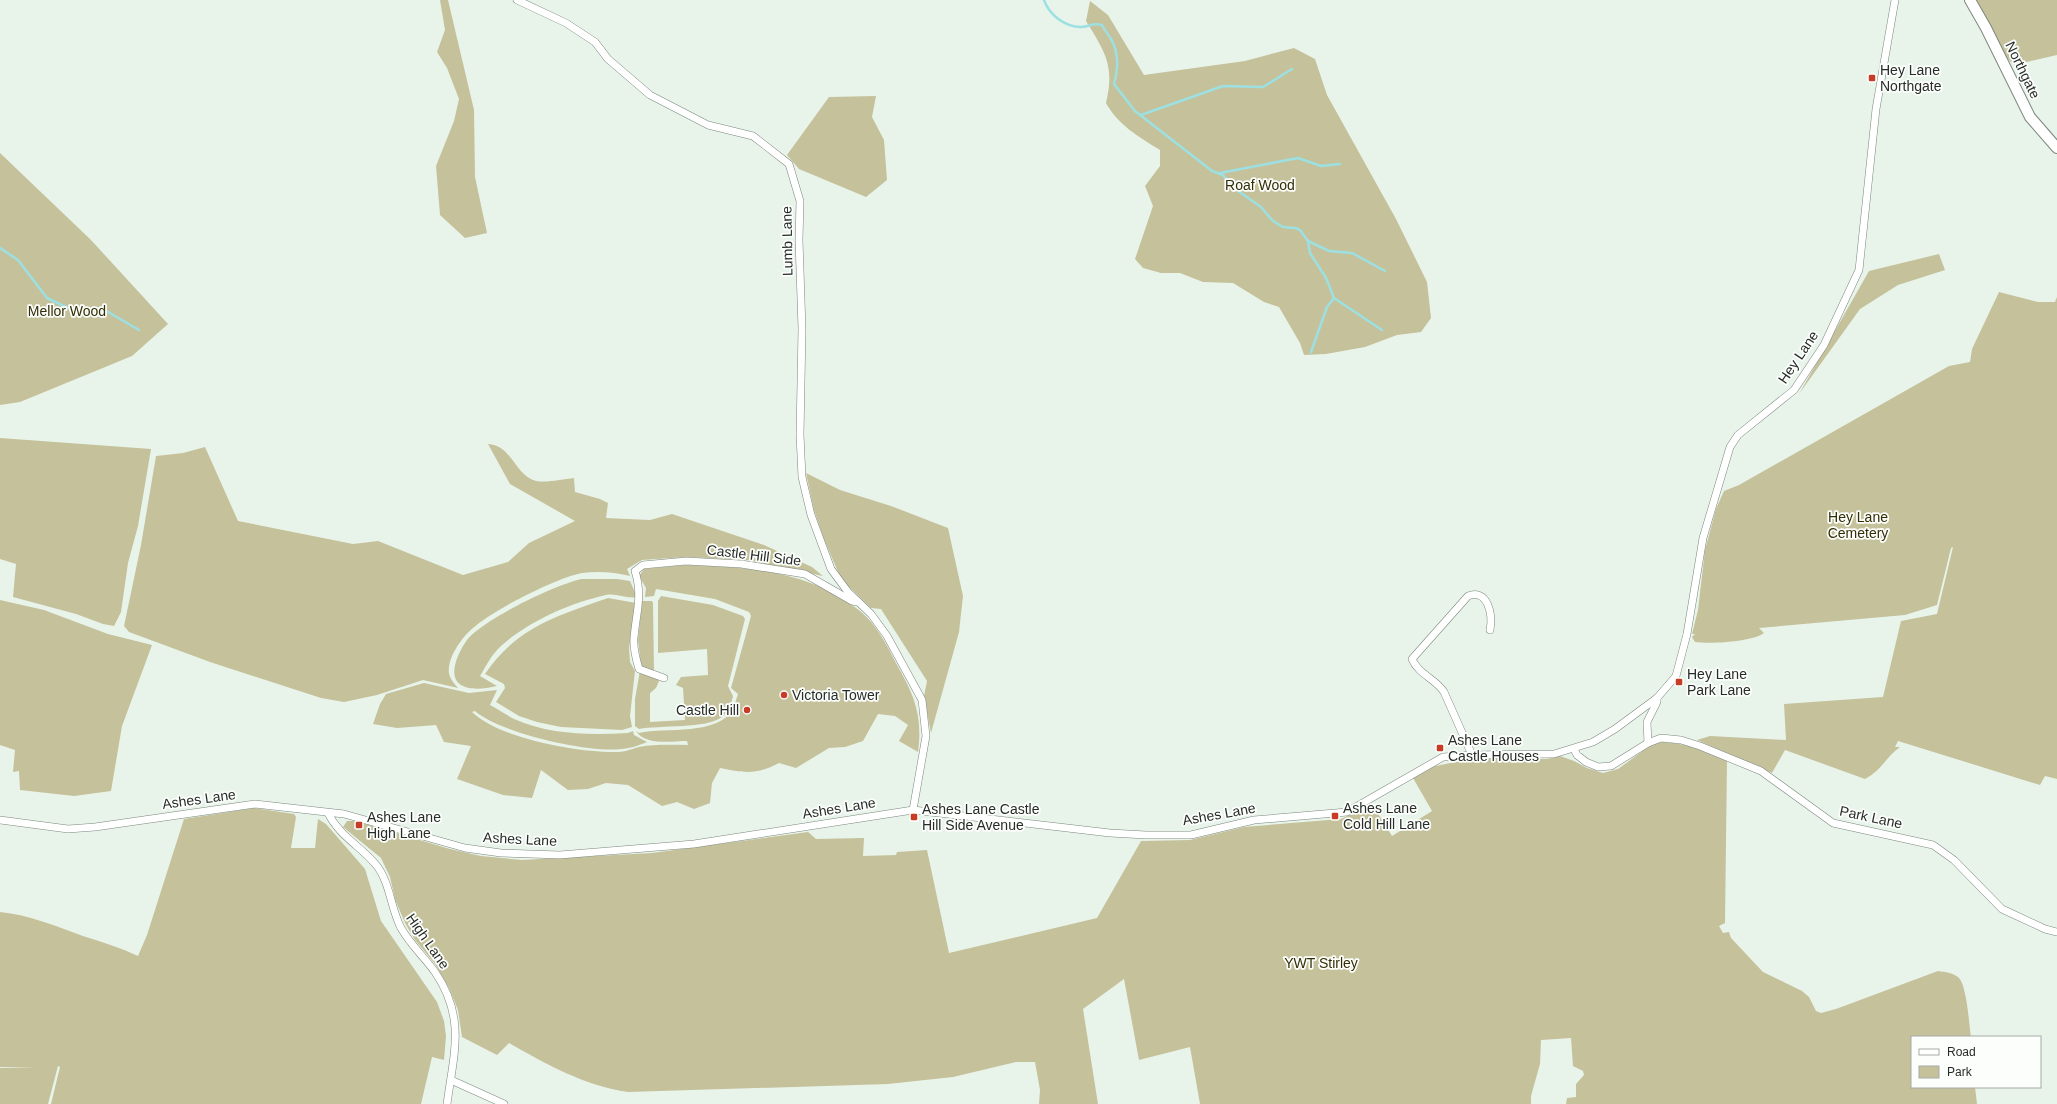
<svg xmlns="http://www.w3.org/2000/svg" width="2057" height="1104" font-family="Arial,sans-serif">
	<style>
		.green { fill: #c5c19b }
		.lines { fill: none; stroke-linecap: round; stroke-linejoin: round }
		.stream { stroke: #9de0e2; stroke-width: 2.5 }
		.street-casing { stroke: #7c877e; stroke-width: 8 }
		.secondary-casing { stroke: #7c877e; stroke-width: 12 }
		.street { stroke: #fff; stroke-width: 7 }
		.secondary { stroke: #fff; stroke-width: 10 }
		.poi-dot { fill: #c83c27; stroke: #fcfefc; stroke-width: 1.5 }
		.labels { text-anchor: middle; stroke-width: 3.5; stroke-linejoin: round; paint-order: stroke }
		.poi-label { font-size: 14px; fill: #272c28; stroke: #fcfefc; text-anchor: start }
		.street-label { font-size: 14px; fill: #272c28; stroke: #fcfefc }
		.park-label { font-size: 14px; fill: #332e04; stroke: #fcfefc }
	</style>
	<rect width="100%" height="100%" fill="#e8f4ea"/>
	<g class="green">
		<polygon points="440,0 448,0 474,110 475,177 487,233 465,238 440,215 436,166 454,121 459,99 447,68 437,52 445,30"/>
		<polygon points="1975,0 2057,0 2057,55 2014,65 2000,51"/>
		<path d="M 1090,1 L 1108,15 L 1144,75 L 1245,61 L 1294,48 L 1315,59 L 1327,95 L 1396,219 L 1427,282 L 1431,318 L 1421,332 L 1397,335 L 1365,347 L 1326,354 L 1304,355 L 1300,343 L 1279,307 L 1264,302 L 1233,283 L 1203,282 L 1180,273 L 1161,273 L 1143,268 L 1135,259 L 1153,206 L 1145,186 L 1160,166 L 1160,150 C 1139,137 1118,125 1106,103 C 1115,66 1105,52 1086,21 Z"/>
		<polygon points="876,96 872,117 884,140 887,180 866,197 799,169 787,155 829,97"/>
		<polygon points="0,153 91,240 168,324 132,356 20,402 0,405"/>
		<polygon points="1939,254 1945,270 1898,285 1860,309 1799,394 1869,271"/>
		<path d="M 1999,292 L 2038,302 L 2055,302 L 2057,297 L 2057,779 L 2045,776 L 2040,785 L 1898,741 L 1895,747 L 1900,747 C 1885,758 1883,769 1865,779 L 1785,750 L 1772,773 L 1697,740 L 1710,736 L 1786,740 L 1784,704 L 1883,697 L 1901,621 L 1937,614 L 1953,547 L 1951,548 L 1937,605 L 1905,615 L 1759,628 L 1764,633 C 1752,642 1711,644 1695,642 L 1692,637 L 1695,634 L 1692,634 L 1698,610 L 1705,550 L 1716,509 L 1724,491 L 1739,485 L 1949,366 L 1970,362 L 1972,349 Z"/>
		<polygon points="0,438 151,449 138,526 128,563 121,612 114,626 103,624 76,614 13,597 16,564 0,559"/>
		<path d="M 488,444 C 512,445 515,476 536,481 C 547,483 563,479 574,478 L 575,492 L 600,499 L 608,503 L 606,518 L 650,520 L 672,514 L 764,545 L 812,567 L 823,576 L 747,560 L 687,557 L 642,560 L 627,569 L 630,576 C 614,572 598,571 582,573 C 556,578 493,610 473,628 C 462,637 447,658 449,673 C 450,679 454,683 458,688 L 423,680 L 377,695 L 344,702 L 321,698 L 210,662 L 129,632 L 124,626 L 141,545 L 156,456 L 183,453 L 205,447 L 238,521 L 353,544 L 378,541 L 463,575 L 508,562 L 529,543 L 575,521 L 510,484 Z"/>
		<polygon points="806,473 840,490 891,506 948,528 963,596 959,632 931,733 924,696 927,681 881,609 871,608 841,579 824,539 814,510"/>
		<path d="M 685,565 C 747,567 810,570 860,611 C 876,624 887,645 896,663 C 914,695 923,715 918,752 L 899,741 L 908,725 L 895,716 L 878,714 L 863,741 L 845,747 L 829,748 L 796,768 L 779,763 C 757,775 744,773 720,768 L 712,783 L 710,803 L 694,809 L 677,802 L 662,806 L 628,785 L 606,783 L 588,789 L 568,790 L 541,770 L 532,798 L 503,795 L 457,779 L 471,746 L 444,742 L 436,725 L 397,728 L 373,724 L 380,704 L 386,694 L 424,683 L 469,693 L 497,690 L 490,705 C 498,709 506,715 514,719 C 550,735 590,735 628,733 L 633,731 L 634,735 L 647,742 C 640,745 629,749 621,749 C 588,753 500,733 475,711 L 472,712 C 500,739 580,753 618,752 C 625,752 631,749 639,747 C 655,744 671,745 688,745 L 687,741 C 672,741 645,746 636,731 L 639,733 C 666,727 718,736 733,709 C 735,705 736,699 738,694 L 731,688 L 751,616 L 749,612 L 715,599 L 656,589 L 654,596 L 645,597 L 646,588 L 639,576 L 644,569 Z"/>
		<path d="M 581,579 L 617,579 L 630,581 L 637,597 C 626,599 617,593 606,595 C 570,603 529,621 501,646 C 492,654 486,666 480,676 L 497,686 C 472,692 444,690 458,656 C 462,647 467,638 475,632 C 498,613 553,586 581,579 Z"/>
		<path d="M 661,596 L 713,605 L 743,616 L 745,619 L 728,686 L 733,696 C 731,704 729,712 722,717 C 706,729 660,725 639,729 L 635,726 L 635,699 L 641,665 L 638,640 L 642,601 L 652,601 L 653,603 L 654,674 L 659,681 L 656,688 L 650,693 L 650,722 L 685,720 L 683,688 L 676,685 L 681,677 L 708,675 L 707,649 L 658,653 L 658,601 Z"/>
		<path d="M 608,598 L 636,603 L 629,648 L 630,662 L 635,671 L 630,716 L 632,727 L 622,730 L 561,727 L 537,722 L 519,716 L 496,702 L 505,688 L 504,684 L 485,674 C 517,627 557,616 608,598 Z"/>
		<polygon points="0,600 44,610 108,634 152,645 122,726 111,791 74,796 20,790 19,771 13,772 15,750 0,745"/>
		<path d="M 1662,742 C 1686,743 1705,751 1727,760 L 1725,923 L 1719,926 L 1723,933 L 1729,932 L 1731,938 L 1763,972 L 1802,991 L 1809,997 L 1816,1011 L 1821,1013 L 1836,1009 L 1938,971 C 1945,972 1954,973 1959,978 C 1967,987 1969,1024 1971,1037 L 1912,1037 L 1912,1087 L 1975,1087 L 1977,1104 L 1566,1104 L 1567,1098 L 1576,1097 L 1576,1084 L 1584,1075 L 1583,1071 L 1573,1066 L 1571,1038 L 1541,1040 L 1540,1064 L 1531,1096 L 1531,1104 L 1200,1104 L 1190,1047 L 1139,1060 L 1124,979 L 1083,1009 L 1098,1104 L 1039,1104 L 1040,1090 L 1035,1062 L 1016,1062 L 953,1077 L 888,1084 L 628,1092 C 585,1086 546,1064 509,1043 L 497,1055 L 462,1037 L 458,1010 L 449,988 L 435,964 L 415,940 L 405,923 L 395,899 L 390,877 L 381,858 L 343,827 L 347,821 L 355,821 L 450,849 L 481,856 L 522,860 L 652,853 L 808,832 L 816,839 L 864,838 L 863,856 L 896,855 L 897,852 L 927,850 L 949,953 L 1097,918 L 1141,841 L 1190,840 L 1244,827 L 1341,819 L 1372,804 L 1392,836 L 1432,811 L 1413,778 L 1431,767 L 1470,759 L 1547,759 L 1560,756 L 1574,761 L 1587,768 L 1603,773 L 1618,769 L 1651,745 Z"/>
		<path d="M 254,808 L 294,814 L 296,817 L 291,848 L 315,848 L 318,819 L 326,824 L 365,869 L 381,921 L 437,1002 L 444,1021 L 446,1036 L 444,1060 L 432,1057 L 421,1104 L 51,1104 L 60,1067 L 58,1066 L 48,1104 L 0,1104 L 0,1068 L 36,1067 L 0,1067 L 0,912 C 29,915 56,926 83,936 C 102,942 121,948 138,956 L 147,935 L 184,819 Z"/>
	</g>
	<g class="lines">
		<g class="stream">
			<path d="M 1044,0 C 1049,14 1064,27 1081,27 C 1089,27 1093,22 1102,25 C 1105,31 1108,34 1111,39 C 1119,53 1118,70 1114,84 L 1135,111 L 1212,171 L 1223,175 L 1231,186 L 1261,207 L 1273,221 L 1283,227 L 1295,228 L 1300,230 L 1308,241 L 1310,253 L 1326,278 L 1334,298 L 1327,307 L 1311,352"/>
			<polyline points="1141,115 1223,86 1263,87 1292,69"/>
			<polyline points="1220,173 1298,158 1321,166 1340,164"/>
			<polyline points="1308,241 1329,251 1352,253 1385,271"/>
			<polyline points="0,248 18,260 47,298 68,308 103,309 139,330"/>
			<polyline points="1334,298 1382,330"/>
		</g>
		<defs>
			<g id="street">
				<polyline points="517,0 566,23 595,42 608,59 650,95 708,125 753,136 789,164 800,201 799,240 802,329 800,435 802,477 811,515 831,569 848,592 871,614 887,636 922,700 926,736 913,810"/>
				<path d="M 664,678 L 639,669 C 636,659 633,648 634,638 C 636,613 643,596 635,571 L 643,565 L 686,561 L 741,564 L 805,574 L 852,601 L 858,602"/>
				<polyline points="1648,743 1647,722 1657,702 1657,698"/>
				<polyline points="1574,749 1577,755 1586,762 1598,767 1611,766 1648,743 1661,738 1681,740 1700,746 1761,771 1833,823 1933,845 1954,860 2002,909 2045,929 2057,932"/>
				<path d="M 1472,755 L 1444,692 C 1436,679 1418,674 1412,659 L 1468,596 C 1488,588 1493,615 1490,630"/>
				<path d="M 328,813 C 340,837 361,846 377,866 C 390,883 391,909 401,928 C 410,944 424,957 435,972 C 466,1018 454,1052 447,1104"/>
				<polyline points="0,820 68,829 95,827 255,804 344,814 465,848 501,853 560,855 694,844 913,810 1110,833 1146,835 1191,835 1254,820 1347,812 1443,757 1472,755 1554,754 1593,742 1615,729 1657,698 1676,676 1687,634 1703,538 1730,447 1738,435 1794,390 1824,345 1859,270 1876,109 1895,0"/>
				<polyline points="451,1080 504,1104"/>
			</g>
			<polyline id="secondary" points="1970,0 1986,28 2030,117 2057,148"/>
		</defs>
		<use href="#street" class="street-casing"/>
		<use href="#secondary" class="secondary-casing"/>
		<use href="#street" class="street"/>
		<use href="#secondary" class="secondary"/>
	</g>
	<g class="poi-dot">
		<rect x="1868" y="74" width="8" height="8" rx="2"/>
		<rect x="1675" y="678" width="8" height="8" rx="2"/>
		<circle cx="784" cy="695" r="4"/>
		<circle cx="747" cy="710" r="4"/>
		<rect x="1436" y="744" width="8" height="8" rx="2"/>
		<rect x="1331" y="812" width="8" height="8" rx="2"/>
		<rect x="910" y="813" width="8" height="8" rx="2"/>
		<rect x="355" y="821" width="8" height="8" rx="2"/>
	</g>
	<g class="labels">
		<g class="poi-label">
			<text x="1880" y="75">Hey Lane<tspan x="1880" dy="16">Northgate</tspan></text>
			<text x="1687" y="679">Hey Lane<tspan x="1687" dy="16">Park Lane</tspan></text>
			<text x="792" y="700">Victoria Tower</text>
			<text x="739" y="715" text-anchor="end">Castle Hill</text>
			<text x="1448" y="745">Ashes Lane<tspan x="1448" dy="16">Castle Houses</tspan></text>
			<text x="1343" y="813">Ashes Lane<tspan x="1343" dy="16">Cold Hill Lane</tspan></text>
			<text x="922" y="814">Ashes Lane Castle<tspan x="922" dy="16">Hill Side Avenue</tspan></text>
			<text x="367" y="822">Ashes Lane<tspan x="367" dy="16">High Lane</tspan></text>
		</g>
		<g class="street-label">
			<text transform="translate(2023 70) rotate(64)" y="5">Northgate</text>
			<text transform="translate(787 241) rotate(-91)" y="5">Lumb Lane</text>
			<text transform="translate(1798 357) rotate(-56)" y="5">Hey Lane</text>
			<text transform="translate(754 555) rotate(7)" y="5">Castle Hill Side</text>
			<text transform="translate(199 799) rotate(-8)" y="5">Ashes Lane</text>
			<text transform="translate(839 808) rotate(-9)" y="5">Ashes Lane</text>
			<text transform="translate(1219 814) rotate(-10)" y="5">Ashes Lane</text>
			<text transform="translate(1871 817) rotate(12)" y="5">Park Lane</text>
			<text transform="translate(520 839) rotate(3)" y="5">Ashes Lane</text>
			<text transform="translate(428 941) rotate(55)" y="5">High Lane</text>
		</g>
		<g class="park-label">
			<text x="1260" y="190">Roaf Wood</text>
			<text x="67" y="316">Mellor Wood</text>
			<text x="1858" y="522">Hey Lane<tspan x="1858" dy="16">Cemetery</tspan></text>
			<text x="1321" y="968">YWT Stirley</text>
		</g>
	</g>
	<rect x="1911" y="1036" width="130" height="52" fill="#fcfefc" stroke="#a7aaa7"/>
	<rect x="1919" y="1049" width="20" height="6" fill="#ffffff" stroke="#a7aaa7"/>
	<text x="1947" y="1056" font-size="12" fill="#272c28">Road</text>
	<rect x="1919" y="1066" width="20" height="12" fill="#c5c19b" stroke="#a7aaa7"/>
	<text x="1947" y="1076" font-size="12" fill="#272c28">Park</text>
</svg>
